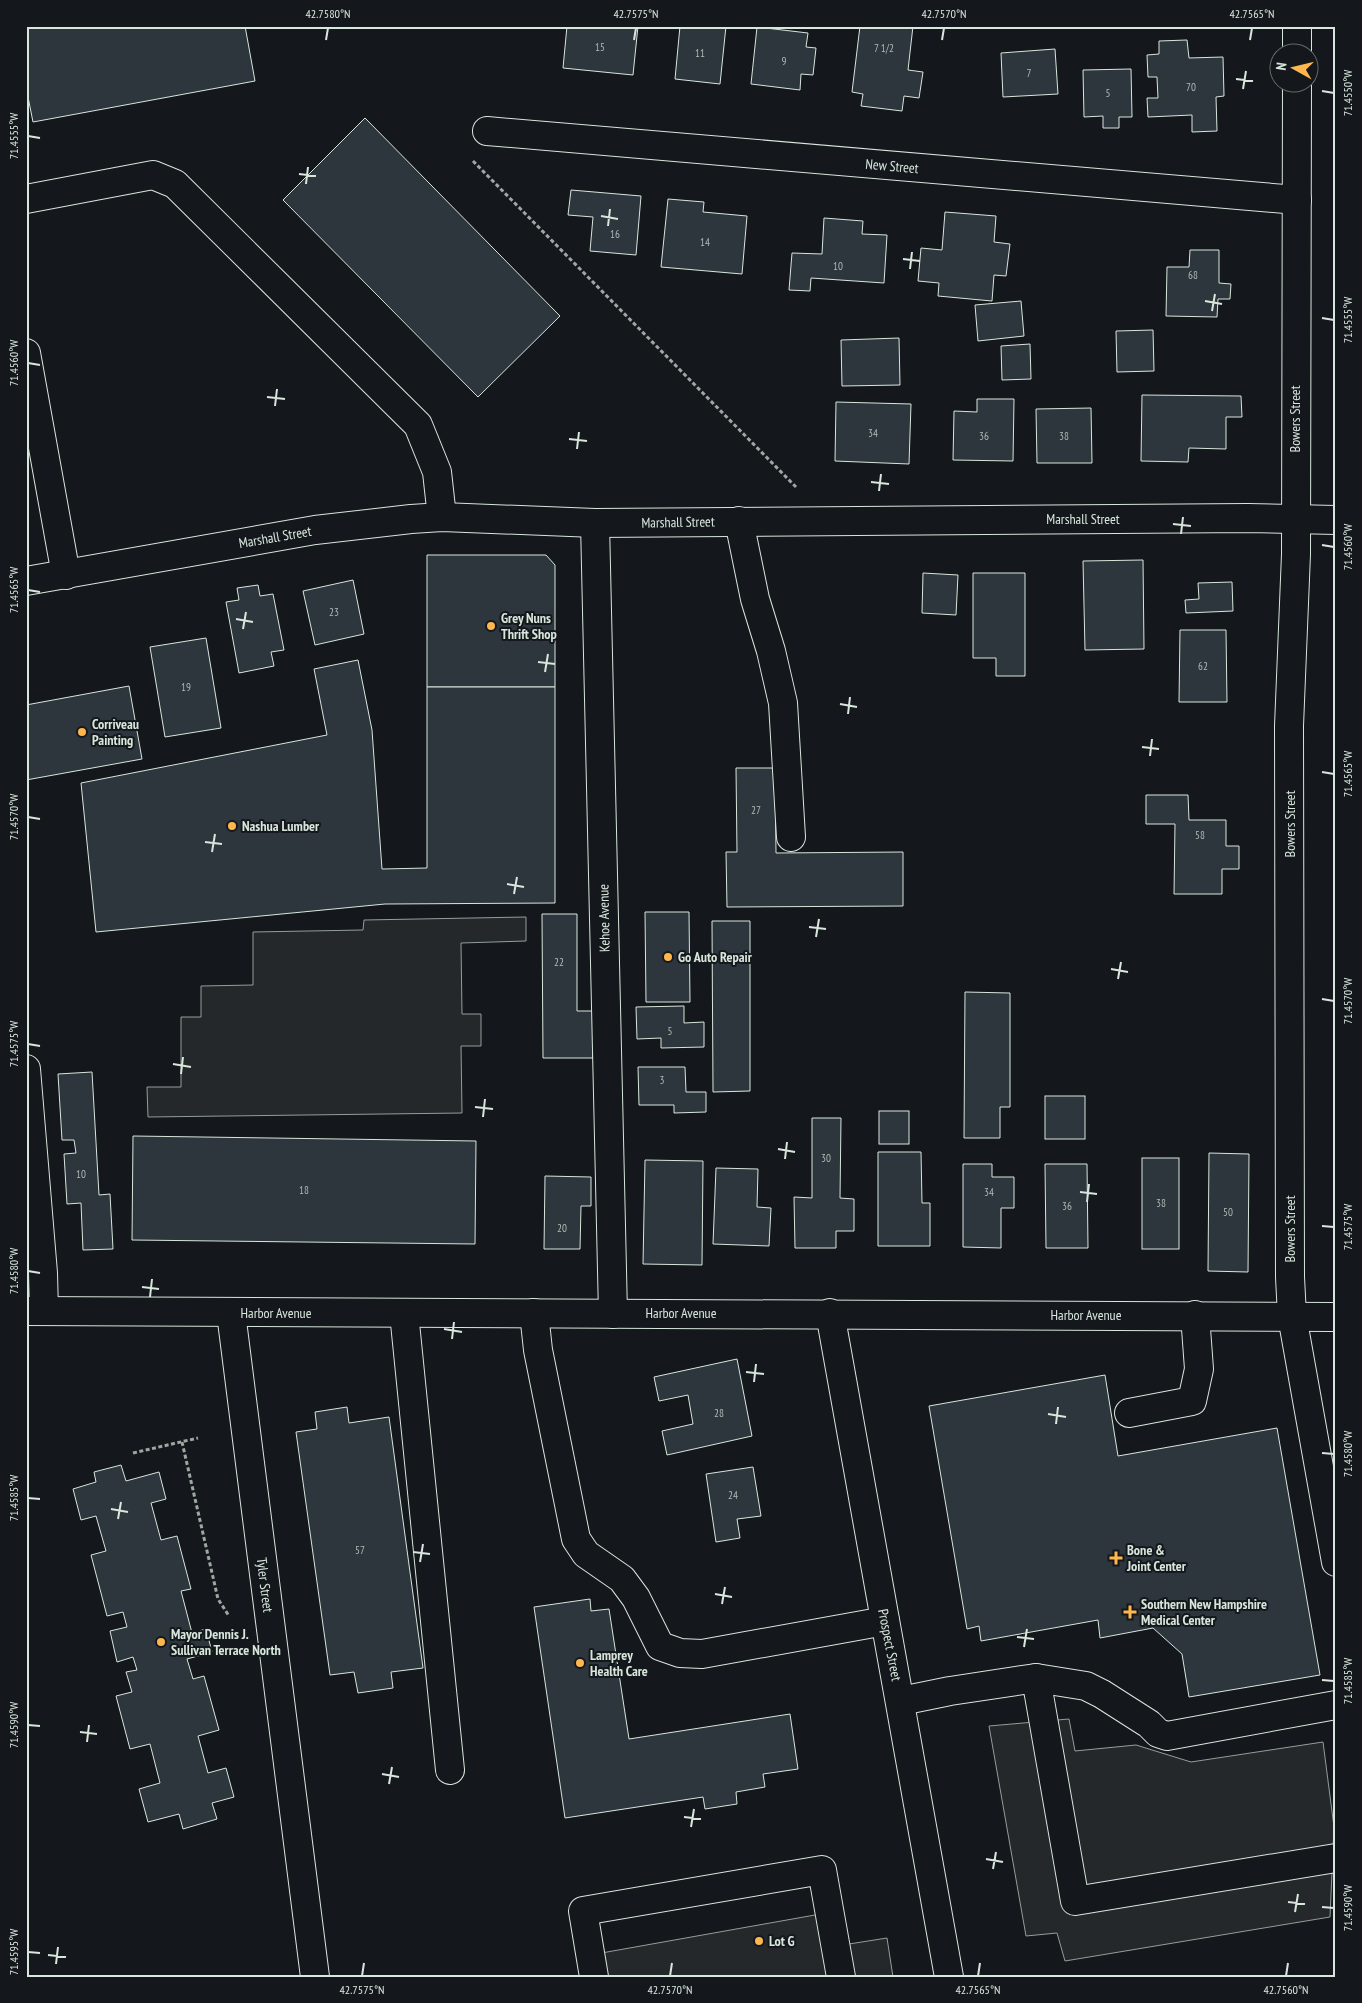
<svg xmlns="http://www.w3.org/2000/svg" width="1362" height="2003" font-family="'PT Sans Narrow',sans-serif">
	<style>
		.parking { fill: #24282b; stroke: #939e99 }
		.building { fill: #2c363c; stroke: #d8e6dc }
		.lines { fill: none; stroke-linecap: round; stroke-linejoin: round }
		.minor-casing { stroke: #d8e6dc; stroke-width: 30 }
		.path { stroke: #9da8a2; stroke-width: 3; stroke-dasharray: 4 2.5; stroke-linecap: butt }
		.minor { stroke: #14181c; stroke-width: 28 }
		.ticks { fill: none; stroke: #d8e6dc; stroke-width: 2 }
		.poi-dot { fill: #ffb74d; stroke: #14181c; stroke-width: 2 }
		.labels { text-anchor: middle; stroke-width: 4; stroke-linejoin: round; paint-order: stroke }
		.number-label { font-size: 11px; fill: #adbab4 }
		.street-label { font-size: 14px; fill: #d8e6dc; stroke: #14181c }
		.poi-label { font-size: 14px; font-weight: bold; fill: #d8e6dc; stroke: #14181c; text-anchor: start }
		.neatline { fill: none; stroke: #d8e6dc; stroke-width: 2 }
		.ticks-label { font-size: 12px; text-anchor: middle; fill: #d8e6dc }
	</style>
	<rect width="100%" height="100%" fill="#14181c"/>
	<g class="parking">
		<polygon points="526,917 526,941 461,943 462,1014 481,1014 481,1046 461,1046 462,1113 148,1117 147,1087 181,1087 181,1017 201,1017 201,986 253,985 253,932 363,930 364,920"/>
		<polygon points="1069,1719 1075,1751 1136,1745 1191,1762 1323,1742 1334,1827 1330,1917 1065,1961 1057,1933 1026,1936 989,1726"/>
		<polygon points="843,1910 849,1944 887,1938 893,1977 582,1977 579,1957"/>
	</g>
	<g class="building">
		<polygon points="26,26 245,26 255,81 33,122 26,87"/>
		<polygon points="567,26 638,26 633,75 563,68"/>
		<polygon points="680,26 726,26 720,84 675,79"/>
		<polygon points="860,26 913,26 908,70 923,72 919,98 904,96 902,111 861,106 863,94 852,92"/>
		<polygon points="757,27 808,33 806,47 816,48 813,75 801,74 800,90 751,84"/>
		<polygon points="1187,40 1189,58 1223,57 1224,96 1216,97 1217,131 1192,132 1192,115 1148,117 1147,98 1158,98 1157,77 1148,77 1147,55 1159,54 1159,41"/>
		<polygon points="1055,49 1058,94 1003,97 1001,53"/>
		<polygon points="1131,69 1132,117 1119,117 1119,128 1103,128 1103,116 1084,117 1083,70"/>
		<polygon points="365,118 560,316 478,397 283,200"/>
		<polygon points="571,190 641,196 636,255 590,251 593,217 568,215"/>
		<polygon points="668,199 704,202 703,212 747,216 742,274 661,267"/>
		<polygon points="945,212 996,216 994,242 1010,244 1006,276 994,275 992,301 938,296 939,283 918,281 921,248 942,250"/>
		<polygon points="824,218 863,221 862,234 887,235 884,283 811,278 810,291 789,290 792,253 822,254"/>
		<polygon points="1190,250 1219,250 1219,283 1231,284 1230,299 1218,299 1217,317 1166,316 1167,267 1189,267"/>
		<polygon points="1021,301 1024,336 978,341 975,305"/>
		<polygon points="1153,330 1154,371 1117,372 1116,331"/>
		<polygon points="899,338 900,385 842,386 841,340"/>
		<polygon points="1030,344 1031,379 1002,380 1001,346"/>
		<polygon points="1142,395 1241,396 1242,417 1226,417 1226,449 1189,448 1188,462 1141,461"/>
		<polygon points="977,399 1014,399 1013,461 953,460 954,411 977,412"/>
		<polygon points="836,402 911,404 909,464 835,461"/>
		<polygon points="1091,408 1092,463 1037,463 1036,409"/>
		<polygon points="427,555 546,555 555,565 555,687 427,687"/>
		<polygon points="1143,560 1144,649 1085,650 1083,561"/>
		<polygon points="923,573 958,575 956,615 922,613"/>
		<polygon points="973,573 1025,573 1025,676 996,676 996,658 973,658"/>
		<polygon points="353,580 364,634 315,645 303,591"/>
		<polygon points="1232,582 1233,611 1186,613 1185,600 1199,599 1198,583"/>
		<polygon points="258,585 260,596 273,594 284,650 271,652 274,666 239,673 226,602 239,600 237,588"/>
		<polygon points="1180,630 1226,630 1227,702 1179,702"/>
		<polygon points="206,638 221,728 165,737 150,647"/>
		<polygon points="358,660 372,730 382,869 427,868 427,687 555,687 555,903 385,904 96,932 81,783 327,735 314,669"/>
		<polygon points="129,686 142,759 26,780 26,705"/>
		<polygon points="736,768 775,768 776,853 903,852 903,906 727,907 726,852 737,852"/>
		<polygon points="1146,795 1188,795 1189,820 1226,820 1226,846 1239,846 1239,869 1222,869 1222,894 1174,894 1175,824 1146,824"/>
		<polygon points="645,912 689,912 690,1002 646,1002"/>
		<polygon points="542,914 577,914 577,1011 593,1011 593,1058 543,1058"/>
		<polygon points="712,921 750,921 750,1091 713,1092"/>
		<polygon points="965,992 1010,993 1010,1107 1000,1107 1000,1138 964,1138"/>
		<polygon points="684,1006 684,1023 704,1022 704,1047 661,1048 661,1038 637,1039 636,1007"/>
		<polygon points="638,1067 685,1067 686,1092 706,1092 706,1112 674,1113 674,1105 639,1105"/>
		<polygon points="92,1072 99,1195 110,1194 113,1249 83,1250 81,1203 67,1204 64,1154 76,1153 74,1140 62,1140 58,1074"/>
		<rect x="1045" y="1096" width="40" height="43"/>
		<rect x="879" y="1111" width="30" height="33"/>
		<polygon points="812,1118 841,1118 840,1198 854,1199 854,1231 836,1231 836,1248 795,1248 794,1197 812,1198"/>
		<polygon points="133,1136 476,1141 475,1244 132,1240"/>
		<polygon points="878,1152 921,1152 922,1203 930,1203 930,1246 878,1246"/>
		<polygon points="1209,1153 1249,1154 1248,1272 1208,1271"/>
		<rect x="1142" y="1158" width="37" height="91"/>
		<polygon points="645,1160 703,1161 702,1265 643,1264"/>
		<polygon points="963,1164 992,1164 992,1177 1014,1177 1014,1208 1001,1208 1001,1248 963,1247"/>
		<polygon points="1045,1164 1087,1164 1088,1248 1046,1248"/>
		<polygon points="716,1168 758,1169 757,1207 771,1208 769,1246 713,1244"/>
		<polygon points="545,1176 591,1177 591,1206 581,1206 580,1249 544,1249"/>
		<polygon points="737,1359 752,1436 667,1455 662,1431 693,1424 688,1395 659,1401 654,1377"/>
		<polygon points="1105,1375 1118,1456 1277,1428 1320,1675 1189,1697 1182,1654 1153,1628 1100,1638 1098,1620 981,1641 979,1626 967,1629 929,1406"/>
		<polygon points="347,1407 349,1423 389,1417 423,1668 391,1672 393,1688 358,1693 354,1672 330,1675 296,1432 317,1429 315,1412"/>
		<polygon points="121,1465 126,1481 159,1472 166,1499 151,1503 161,1540 177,1536 191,1589 181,1591 192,1633 206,1629 212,1652 187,1659 193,1679 204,1676 219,1730 198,1736 208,1773 226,1768 234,1797 212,1803 217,1819 183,1829 179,1814 148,1822 139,1789 160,1783 150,1744 130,1749 116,1696 132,1692 126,1672 137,1670 133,1657 117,1662 110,1631 127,1627 123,1612 107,1616 91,1555 106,1551 96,1516 81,1520 73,1489 96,1482 94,1472"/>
		<polygon points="753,1467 761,1516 737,1519 740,1538 716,1542 706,1474"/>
		<polygon points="590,1599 591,1611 609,1609 629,1739 790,1714 798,1769 763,1774 765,1787 736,1792 737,1804 705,1809 703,1797 565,1818 534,1607"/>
	</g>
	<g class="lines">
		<defs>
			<g id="minor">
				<polyline points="1297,52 1297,26"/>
				<polyline points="1297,82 1296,554 1289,726 1290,1277 1292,1316 1336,1562"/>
				<polyline points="487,131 1297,200"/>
				<polyline points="26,199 153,175 175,184 418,425 437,472 442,517"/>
				<polyline points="26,353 66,575"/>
				<polyline points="739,521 755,599 771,651 783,703 791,837"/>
				<polyline points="595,523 613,1314"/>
				<polyline points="26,581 315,530 411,519 442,517 595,523 1248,518 1336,520"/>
				<polyline points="26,1069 43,1273 44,1311"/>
				<polyline points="26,1311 1336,1317"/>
				<polyline points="231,1313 315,1977"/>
				<polyline points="404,1313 450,1770"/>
				<polyline points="534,1313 538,1350 576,1539 586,1554 622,1579 636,1598 660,1646 680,1653 702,1654 885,1621"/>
				<polyline points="830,1313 949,1977"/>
				<polyline points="1129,1413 1192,1401 1199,1369 1195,1315"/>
				<polyline points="1036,1678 1086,1686 1102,1694 1149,1724 1158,1733 1167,1736 1336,1705"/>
				<polyline points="901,1701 950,1691 1036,1678 1075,1901 1336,1858"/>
				<polyline points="594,1977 583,1911 822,1870 841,1977"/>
			</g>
		</defs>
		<use href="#minor" class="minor-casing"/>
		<g class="path">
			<polyline points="473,161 796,487"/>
			<polyline points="182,1442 218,1599 229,1616"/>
			<polyline points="133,1453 198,1438"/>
		</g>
		<use href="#minor" class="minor"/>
	</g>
	<path class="ticks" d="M 326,40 L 328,28M 634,40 L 636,28M 942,40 L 944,28M 1250,40 L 1252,28M 1236,79 L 1253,81M 1243,89 L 1246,71M 1322,91 L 1334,93M 28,136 L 40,138M 299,174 L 316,176M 306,184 L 308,167M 601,216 L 618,219M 608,226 L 610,209M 903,259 L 920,261M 910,269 L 912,252M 1205,301 L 1222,304M 1212,311 L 1215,294M 1322,318 L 1334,320M 28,363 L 40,365M 267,397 L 285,399M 275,406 L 277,389M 569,439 L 587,441M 577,449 L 579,432M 871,482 L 889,484M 879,491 L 881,474M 1173,524 L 1191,526M 1181,534 L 1183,517M 1322,545 L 1334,547M 28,590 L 40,592M 236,619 L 253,622M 243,629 L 246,612M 538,662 L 555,664M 545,672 L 548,654M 840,704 L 857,707M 848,714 L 850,697M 1142,747 L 1159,749M 1150,756 L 1152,739M 1322,772 L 1334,774M 28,817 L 40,819M 205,842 L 222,844M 212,852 L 215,834M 507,884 L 524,887M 514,894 L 517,877M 809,927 L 826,929M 816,937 L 819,919M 1111,969 L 1128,972M 1118,979 L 1121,962M 1322,999 L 1334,1001M 28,1044 L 40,1046M 173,1064 L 191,1067M 181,1074 L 183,1057M 475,1107 L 493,1109M 483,1117 L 485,1099M 778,1149 L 795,1152M 785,1159 L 787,1142M 1080,1192 L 1097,1194M 1087,1202 L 1089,1184M 1322,1226 L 1334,1227M 28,1271 L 40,1273M 142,1287 L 159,1289M 150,1297 L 152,1279M 444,1329 L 462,1332M 452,1339 L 454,1322M 746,1372 L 764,1374M 754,1382 L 756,1364M 1048,1414 L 1066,1417M 1056,1424 L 1058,1407M 1322,1453 L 1334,1454M 28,1498 L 40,1499M 111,1509 L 128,1512M 118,1519 L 121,1502M 413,1552 L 430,1554M 420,1562 L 423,1544M 715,1594 L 732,1597M 722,1604 L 725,1587M 1017,1637 L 1034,1639M 1024,1647 L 1027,1629M 1322,1680 L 1334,1681M 28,1725 L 40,1726M 80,1732 L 97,1734M 87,1742 L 89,1725M 382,1774 L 399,1777M 389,1784 L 392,1767M 684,1817 L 701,1819M 691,1827 L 694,1809M 986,1859 L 1003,1862M 993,1869 L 996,1852M 1288,1902 L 1305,1904M 1322,1907 L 1334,1908M 1295,1912 L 1298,1894M 28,1952 L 40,1953M 48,1955 L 66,1957M 56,1964 L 58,1947M 362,1976 L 364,1963M 670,1976 L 672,1963M 978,1976 L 980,1963M 1286,1976 L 1288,1963"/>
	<g class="poi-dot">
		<circle cx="491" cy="626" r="5"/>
		<circle cx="82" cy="732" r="5"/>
		<circle cx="232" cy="826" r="5"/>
		<circle cx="668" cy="957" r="5"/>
		<path d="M1113.5 1550.5h5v5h5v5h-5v5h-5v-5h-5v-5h5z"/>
		<path d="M1127.5 1604.5h5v5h5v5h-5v5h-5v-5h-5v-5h5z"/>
		<circle cx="161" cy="1642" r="5"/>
		<circle cx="580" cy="1663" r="5"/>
		<circle cx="759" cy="1941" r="5"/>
	</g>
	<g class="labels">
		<g class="number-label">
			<text x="600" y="51">15</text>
			<text x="884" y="52">7 1/2</text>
			<text x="700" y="57">11</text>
			<text x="784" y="65">9</text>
			<text x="1029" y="77">7</text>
			<text x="1191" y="91">70</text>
			<text x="1108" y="97">5</text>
			<text x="615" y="238">16</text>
			<text x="705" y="246">14</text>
			<text x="838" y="270">10</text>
			<text x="1193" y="279">68</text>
			<text x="873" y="437">34</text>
			<text x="984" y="440">36</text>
			<text x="1064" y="440">38</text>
			<text x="334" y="616">23</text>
			<text x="1203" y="670">62</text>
			<text x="186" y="691">19</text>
			<text x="756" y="814">27</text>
			<text x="1200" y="839">58</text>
			<text x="559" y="966">22</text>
			<text x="670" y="1035">5</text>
			<text x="662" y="1084">3</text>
			<text x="826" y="1162">30</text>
			<text x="81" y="1178">10</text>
			<text x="304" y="1194">18</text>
			<text x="989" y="1196">34</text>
			<text x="1161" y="1207">38</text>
			<text x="1067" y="1210">36</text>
			<text x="1228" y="1216">50</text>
			<text x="562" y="1232">20</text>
			<text x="719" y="1417">28</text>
			<text x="733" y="1499">24</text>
			<text x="360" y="1554">57</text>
		</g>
		<g class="street-label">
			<text transform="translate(892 166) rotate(5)" y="5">New Street</text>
			<text transform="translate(1295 419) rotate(-90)" y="5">Bowers Street</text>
			<text x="1083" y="524">Marshall Street</text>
			<text transform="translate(678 522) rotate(-1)" y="5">Marshall Street</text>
			<text transform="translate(275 537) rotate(-10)" y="5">Marshall Street</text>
			<text transform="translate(1290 824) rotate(-90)" y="5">Bowers Street</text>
			<text transform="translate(604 918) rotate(-91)" y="5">Kehoe Avenue</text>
			<text transform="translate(1290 1229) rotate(-90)" y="5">Bowers Street</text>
			<text x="276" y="1318">Harbor Avenue</text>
			<text x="681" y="1318">Harbor Avenue</text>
			<text x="1086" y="1320">Harbor Avenue</text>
			<text transform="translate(265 1585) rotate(83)" y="5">Tyler Street</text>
			<text transform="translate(890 1645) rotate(79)" y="5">Prospect Street</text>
		</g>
		<g class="poi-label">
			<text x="501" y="623">Grey Nuns<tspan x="501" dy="16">Thrift Shop</tspan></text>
			<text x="92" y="729">Corriveau<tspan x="92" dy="16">Painting</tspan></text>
			<text x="242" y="831">Nashua Lumber</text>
			<text x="678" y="962">Go Auto Repair</text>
			<text x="1127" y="1555">Bone &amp;<tspan x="1127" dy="16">Joint Center</tspan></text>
			<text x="1141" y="1609">Southern New Hampshire<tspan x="1141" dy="16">Medical Center</tspan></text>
			<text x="171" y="1639">Mayor Dennis J.<tspan x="171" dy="16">Sullivan Terrace North</tspan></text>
			<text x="590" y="1660">Lamprey<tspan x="590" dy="16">Health Care</tspan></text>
			<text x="769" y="1946">Lot G</text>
		</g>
	</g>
	<rect width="1362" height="2003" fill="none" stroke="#14181c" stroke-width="55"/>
	<g transform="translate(1294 68) rotate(278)"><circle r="24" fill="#14181c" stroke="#626a69"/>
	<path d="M0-4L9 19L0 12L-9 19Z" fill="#ffb74d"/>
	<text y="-8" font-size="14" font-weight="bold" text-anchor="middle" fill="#d8e6dc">N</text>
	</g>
	<rect x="28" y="28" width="1306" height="1948" class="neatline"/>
	<g class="ticks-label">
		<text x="328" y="18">42.7580°N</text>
		<text x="636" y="18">42.7575°N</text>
		<text x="944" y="18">42.7570°N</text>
		<text x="1252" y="18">42.7565°N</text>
		<text transform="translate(1348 93) rotate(-90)" y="4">71.4550°W</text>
		<text transform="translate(14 136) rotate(-90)" y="4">71.4555°W</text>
		<text transform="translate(1348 320) rotate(-90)" y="4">71.4555°W</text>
		<text transform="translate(14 363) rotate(-90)" y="4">71.4560°W</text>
		<text transform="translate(1348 547) rotate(-90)" y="4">71.4560°W</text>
		<text transform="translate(14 590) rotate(-90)" y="4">71.4565°W</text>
		<text transform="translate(1348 774) rotate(-90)" y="4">71.4565°W</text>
		<text transform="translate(14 817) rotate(-90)" y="4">71.4570°W</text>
		<text transform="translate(1348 1001) rotate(-90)" y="4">71.4570°W</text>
		<text transform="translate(14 1044) rotate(-90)" y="4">71.4575°W</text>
		<text transform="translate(1348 1227) rotate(-90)" y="4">71.4575°W</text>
		<text transform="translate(14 1271) rotate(-90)" y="4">71.4580°W</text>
		<text transform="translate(1348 1454) rotate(-90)" y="4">71.4580°W</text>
		<text transform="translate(14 1498) rotate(-90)" y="4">71.4585°W</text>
		<text transform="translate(1348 1681) rotate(-90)" y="4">71.4585°W</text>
		<text transform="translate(14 1725) rotate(-90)" y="4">71.4590°W</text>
		<text transform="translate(1348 1908) rotate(-90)" y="4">71.4590°W</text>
		<text transform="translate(14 1952) rotate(-90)" y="4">71.4595°W</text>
		<text x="362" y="1994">42.7575°N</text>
		<text x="670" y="1994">42.7570°N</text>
		<text x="978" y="1994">42.7565°N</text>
		<text x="1286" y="1994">42.7560°N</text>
	</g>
</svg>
